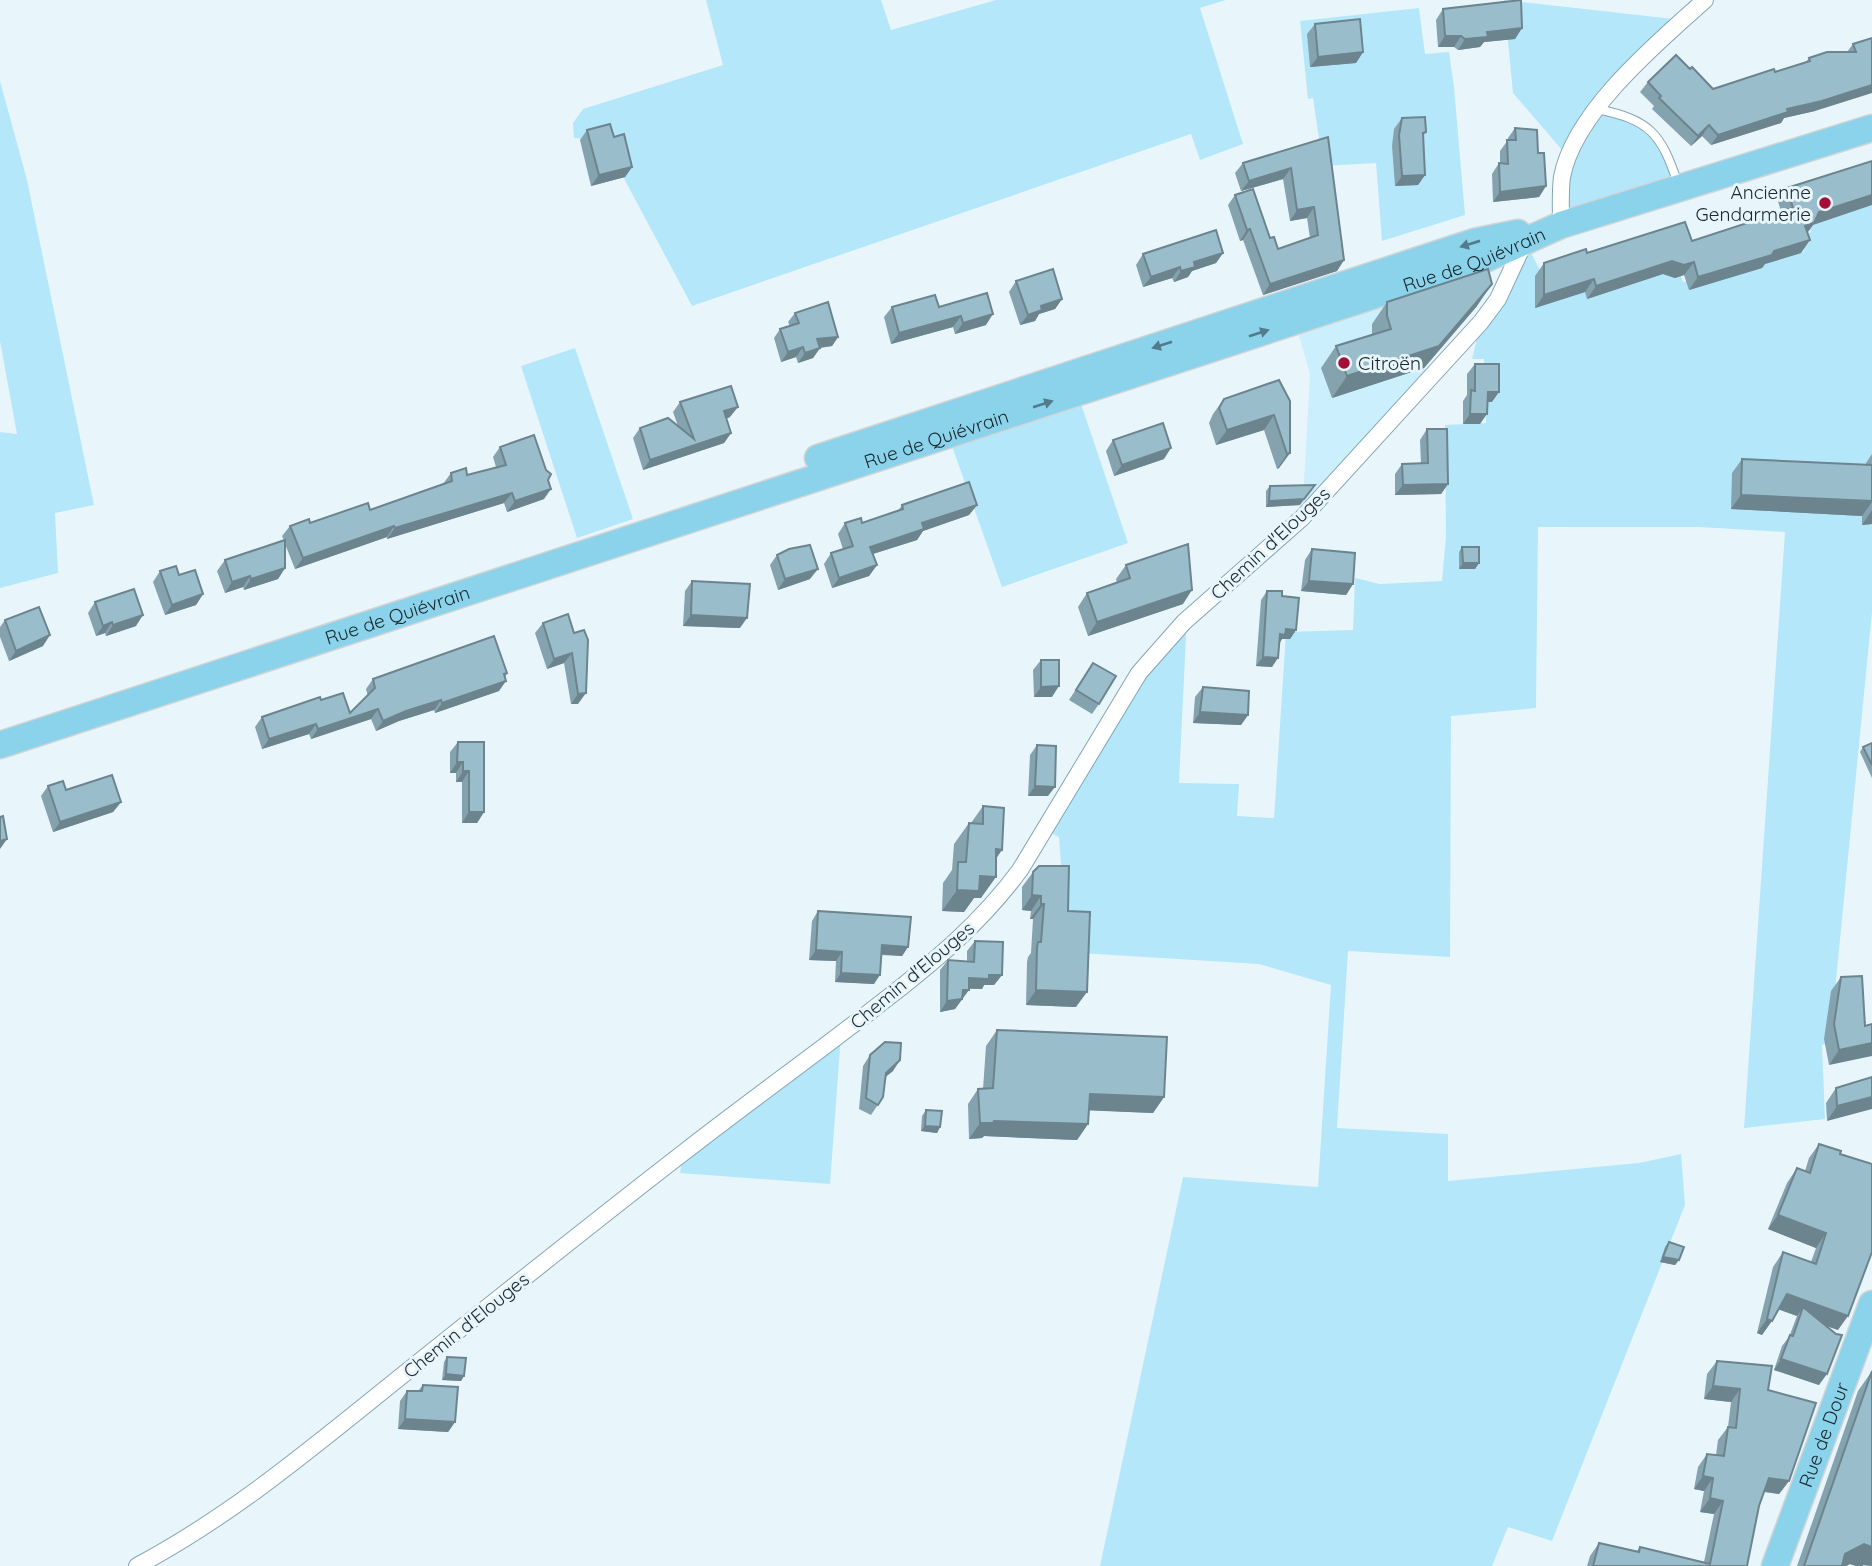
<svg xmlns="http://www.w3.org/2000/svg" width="1872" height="1566" font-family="Quicksand,sans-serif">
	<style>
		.built { fill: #cbeffd }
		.green { fill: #b5e7fb }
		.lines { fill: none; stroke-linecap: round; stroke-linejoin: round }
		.service-casing { stroke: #83a5b3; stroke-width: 10 }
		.minor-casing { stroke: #83a5b3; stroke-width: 18 }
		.primary-casing { stroke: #d1d4d5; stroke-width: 29 }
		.service { stroke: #fff; stroke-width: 8 }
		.minor { stroke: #fff; stroke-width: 16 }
		.primary { stroke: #8bd3eb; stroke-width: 26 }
		.wall { fill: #84a3af }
		.shaded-wall { fill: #6c848e }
		.building { fill: #9abdcb; stroke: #6c848e; stroke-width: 2 }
		.oneway { fill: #527c8c }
		.poi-dot { fill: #a60d39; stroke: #e8f6fc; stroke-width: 2.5 }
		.labels { text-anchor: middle; stroke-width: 6; stroke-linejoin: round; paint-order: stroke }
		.poi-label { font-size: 19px; fill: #19262c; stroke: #e8f6fc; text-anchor: end }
		.street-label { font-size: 19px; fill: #19262c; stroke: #e8f6fc }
	</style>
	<rect width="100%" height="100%" fill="#e8f6fc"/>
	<polygon class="built" points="1395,289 1418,356 1430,379 1302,518 1310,374 1295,322"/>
	<g class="green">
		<polygon points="706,0 881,0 891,30 996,0 1226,0 1200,8 1243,144 1200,160 1191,134 692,306 612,156 596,140 574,138 573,123 583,109 723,65"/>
		<polygon points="1504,0 1683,20 1597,109 1622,115 1657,137 1679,188 1561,225 1568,157 1513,93"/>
		<polygon points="1419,8 1425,54 1449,52 1454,87 1465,215 1382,241 1376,163 1323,166 1313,98 1308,99 1300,21"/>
		<polygon points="0,81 27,180 94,505 55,513 58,573 0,588 0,432 17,434 0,341"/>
		<polygon points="1872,204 1872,612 1830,1042 1822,1045 1825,1119 1744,1128 1785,532 1699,527 1538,527 1536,708 1451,716 1450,957 1348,951 1337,1128 1448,1134 1448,1181 1639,1163 1681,1154 1685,1205 1552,1541 1508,1527 1492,1566 1100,1566 1183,1177 1318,1187 1331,985 1259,964 1080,953 1061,919 1062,878 1059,837 1044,830 1073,779 1184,622 1186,636 1179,783 1239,784 1237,816 1274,818 1286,632 1353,630 1355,578 1380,584 1442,581 1446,537 1445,425 1486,423 1484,359 1472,359 1481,322 1525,241 1542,274 1591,288 1678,267 1683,282 1692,280 1695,287 1804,251 1799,236 1811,232 1809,225"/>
		<polygon points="575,348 633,519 577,538 521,366"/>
		<polygon points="1077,392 1128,543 1002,587 948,435"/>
		<polygon points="841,1035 830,1184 680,1173 684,1152"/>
	</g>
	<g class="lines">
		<defs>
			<path id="service" d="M 1597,109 C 1650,120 1661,133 1678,184"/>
			<g id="minor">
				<path d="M 1561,225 C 1561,209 1560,192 1562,177 C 1574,112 1658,42 1705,0"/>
				<path d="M 137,1566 C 231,1516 312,1448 394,1382 C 490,1305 586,1228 683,1153 C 748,1102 816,1054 881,1003 C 933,963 981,923 1020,870 L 1139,673 L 1184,622 L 1302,518 L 1481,322 L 1498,299 L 1525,241"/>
			</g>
			<g id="primary">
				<polyline points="818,458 1474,242 1518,233"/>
				<path id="s1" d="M 0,745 L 1485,259 L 1561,225 L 1872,128"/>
				<path id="s2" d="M 1775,1566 L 1872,1304"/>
			</g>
		</defs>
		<use href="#service" class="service-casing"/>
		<use href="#minor" class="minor-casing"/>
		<use href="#primary" class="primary-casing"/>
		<use href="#service" class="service"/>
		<use href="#minor" class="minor"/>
		<use href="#primary" class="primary"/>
	</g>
	<g class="wall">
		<polygon points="1443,9 1522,28 1515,39 1484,42 1480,47 1458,50 1454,47 1438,47 1436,20"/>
		<polygon points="1315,24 1363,52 1356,63 1310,67 1307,34"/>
		<polygon points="1872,38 1815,111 1784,118 1781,123 1711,145 1702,136 1691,146 1652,109 1654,106 1640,92 1648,82 1690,69 1713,89 1806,62 1809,58 1847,52 1853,44"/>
		<polygon points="1402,118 1426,132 1423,136 1425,175 1418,185 1395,186 1392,146 1394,129"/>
		<polygon points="1515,128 1538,153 1546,186 1539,197 1493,202 1492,174 1499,163 1500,163 1500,151 1508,140 1508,138"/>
		<polygon points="587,130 614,137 632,167 625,177 591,186 580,140"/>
		<polygon points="1328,137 1344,260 1337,271 1263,295 1243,240 1240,241 1228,205 1235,195 1278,249 1310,238 1307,218 1290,221 1283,179 1241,191 1235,173 1243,163"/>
		<polygon points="1787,188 1813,225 1807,233 1801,253 1765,264 1762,268 1689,290 1684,275 1675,278 1663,274 1587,299 1585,292 1535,308 1535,276 1544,263 1587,253 1692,241 1781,212 1778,201"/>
		<polygon points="1223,253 1216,263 1192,271 1188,277 1174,282 1172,278 1143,287 1136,265 1143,254"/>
		<polygon points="1016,281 1062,299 1055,309 1039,314 1035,321 1020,325 1009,292"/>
		<polygon points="1387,302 1477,306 1424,368 1332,398 1321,368 1336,346 1372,335 1372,324"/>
		<polygon points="892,307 939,307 986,325 955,334 953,327 891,344 884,317"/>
		<polygon points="795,313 838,337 832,346 820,348 813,358 798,363 796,357 781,362 774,338 780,329 790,326 788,322"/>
		<polygon points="1475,364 1492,402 1488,402 1480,424 1463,424 1463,401 1467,395 1467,374"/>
		<polygon points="1279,380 1290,453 1279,468 1277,469 1264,430 1216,445 1209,423 1213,414 1224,399"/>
		<polygon points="680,402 730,417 726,419 731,433 724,443 643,470 633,438 640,428 678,426 673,412"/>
		<polygon points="1427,429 1448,484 1441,494 1395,495 1395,474 1402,464 1421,464 1420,440"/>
		<polygon points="1113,440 1164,459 1114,476 1106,451"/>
		<polygon points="500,447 548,480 544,499 507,512 504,503 387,539 387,537 295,569 285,544 285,568 278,579 244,590 243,587 225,593 217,571 225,560 284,540 282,536 290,526 310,523 370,510 443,484 451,473 467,475 496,467 493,457"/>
		<polygon points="1872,454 1872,524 1862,525 1862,516 1731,509 1732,473 1742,459 1866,465 1866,463"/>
		<polygon points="1270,486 1300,505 1266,507 1266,491"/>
		<polygon points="902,505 977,505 969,515 923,531 917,540 873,554 877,565 869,576 832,588 824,564 831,553 843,549 838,534 845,523 862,523 898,511"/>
		<polygon points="1462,547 1479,563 1475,569 1459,569 1459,552"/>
		<polygon points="1312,549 1353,584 1346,595 1301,591 1305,560"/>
		<polygon points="777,555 810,579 778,590 770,565"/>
		<polygon points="1126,565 1183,604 1088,636 1078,607 1087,593 1117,583 1116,579"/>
		<polygon points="160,571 179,575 203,594 196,605 165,615 153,582"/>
		<polygon points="692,581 740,628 683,626 685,591"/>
		<polygon points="1267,591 1282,596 1296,630 1290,639 1282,639 1279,643 1272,667 1256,666 1261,600"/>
		<polygon points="95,602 136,626 106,636 105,633 96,636 88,613"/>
		<polygon points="5,620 43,646 9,661 0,637 0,627"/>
		<polygon points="543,623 574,633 588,640 578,704 571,704 564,663 547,669 535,633"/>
		<polygon points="1041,660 1052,697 1034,697 1033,670"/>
		<polygon points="1093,663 1099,704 1092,714 1069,700"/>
		<polygon points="507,673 499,691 435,713 434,710 399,721 376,731 371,719 311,739 309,734 262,749 255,727 262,717 321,700 350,713 368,696 366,689 373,679"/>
		<polygon points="1203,687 1248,715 1241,725 1193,723 1195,697"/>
		<polygon points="458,742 484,812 477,823 462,823 462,782 456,782 456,773 450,773 450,752"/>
		<polygon points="1872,743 1872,778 1860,752 1863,747"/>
		<polygon points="1037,745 1048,796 1028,796 1030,755"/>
		<polygon points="48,786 66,790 121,802 113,812 53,832 41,796"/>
		<polygon points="983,806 996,858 981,898 974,898 964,912 942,911 943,883 952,870 954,844 969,823 971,823"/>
		<polygon points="1033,872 1068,911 1076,1007 1026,1005 1027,962 1028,957 1031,953 1033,919 1030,919 1031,911 1022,910 1022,887"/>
		<polygon points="818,911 908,947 902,956 881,955 874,984 835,982 836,961 809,960 812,921"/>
		<polygon points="975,941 1002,975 994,985 984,985 982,989 969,989 955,1009 940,1012 940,970 948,960 967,962 967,951"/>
		<polygon points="1841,977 1865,1026 1829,1065 1824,1039 1831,991"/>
		<polygon points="997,1030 1164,1097 1153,1113 1089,1110 1088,1124 1077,1140 984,1136 982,1138 969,1139 968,1104 978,1089 983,1089 986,1046"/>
		<polygon points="870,1055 893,1071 885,1077 883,1097 871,1115 859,1109 863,1066"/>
		<polygon points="1872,1077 1827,1121 1826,1103 1836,1088"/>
		<polygon points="926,1110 940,1127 937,1133 921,1131 922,1116"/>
		<polygon points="1819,1144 1840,1154 1838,1330 1827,1326 1819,1385 1774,1370 1782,1346 1789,1337 1797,1316 1779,1309 1762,1335 1757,1333 1773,1267 1783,1252 1811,1262 1816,1248 1768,1229 1787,1183 1797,1168 1805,1171 1809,1158"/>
		<polygon points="1669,1242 1679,1260 1675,1265 1660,1262 1665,1247"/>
		<polygon points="447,1357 464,1376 461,1381 442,1380 444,1362"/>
		<polygon points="1717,1361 1768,1390 1789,1481 1779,1494 1764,1492 1759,1506 1747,1566 1587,1566 1590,1556 1599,1543 1637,1551 1640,1547 1704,1562 1714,1514 1700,1512 1704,1491 1694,1489 1698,1467 1707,1454 1716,1455 1718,1440 1728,1427 1731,1402 1704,1399 1707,1374"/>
		<polygon points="1872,1371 1872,1566 1863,1565 1863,1566 1856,1566 1850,1564 1846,1566 1797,1566 1858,1391"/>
		<polygon points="423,1385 455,1422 448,1432 398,1429 400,1401 407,1391 418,1391"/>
	</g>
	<g class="shaded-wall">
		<polygon points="1522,28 1515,39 1484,42 1480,47 1458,50 1465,39 1487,32"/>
		<polygon points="1445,36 1461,36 1454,47 1438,47"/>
		<polygon points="1363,52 1356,63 1310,67 1318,57"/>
		<polygon points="1872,85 1872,93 1815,111 1784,118 1781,123 1711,145 1718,135 1787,109"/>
		<polygon points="1709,125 1702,136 1691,146 1698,136"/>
		<polygon points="632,167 625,177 591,186 599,175"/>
		<polygon points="1291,168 1283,179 1241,191 1249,181"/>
		<polygon points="1425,175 1418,185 1395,186 1402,176"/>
		<polygon points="1546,186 1539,197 1493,202 1500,192"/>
		<polygon points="1872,195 1872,205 1813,225 1805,236 1805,226 1819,212"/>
		<polygon points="1314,207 1307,218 1290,221 1297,210"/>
		<polygon points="1250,229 1243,240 1240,241 1247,230"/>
		<polygon points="1810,240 1801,253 1765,264 1762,268 1689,290 1698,277 1774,251"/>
		<polygon points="1223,253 1216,263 1192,271 1188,277 1174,282 1181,271 1194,262"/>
		<polygon points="1344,260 1337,271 1263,295 1270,284"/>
		<polygon points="1672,261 1694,262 1684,275 1675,278 1663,274 1587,299 1596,286"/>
		<polygon points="1180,267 1172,278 1143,287 1151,277"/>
		<polygon points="1594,279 1585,292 1535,308 1544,295"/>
		<polygon points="1492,284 1477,306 1424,368 1332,398 1347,376"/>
		<polygon points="1062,299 1055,309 1039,314 1035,321 1020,325 1028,315 1041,306"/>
		<polygon points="993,314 986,325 955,334 963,323"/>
		<polygon points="961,316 953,327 891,344 899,333"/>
		<polygon points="838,337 832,346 810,349 817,339"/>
		<polygon points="803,347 796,357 781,362 788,352"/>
		<polygon points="820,348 813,358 798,363 805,353"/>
		<polygon points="1488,392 1499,392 1492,402 1481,402"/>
		<polygon points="738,407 730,417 717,422 724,411"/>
		<polygon points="1470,414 1487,414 1480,424 1463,424"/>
		<polygon points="1274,415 1264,430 1216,445 1227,430"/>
		<polygon points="731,433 724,443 643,470 650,460"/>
		<polygon points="1171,448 1164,459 1114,476 1122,465"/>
		<polygon points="1290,453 1279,468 1277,469 1287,454"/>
		<polygon points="1448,484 1441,494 1395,495 1403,485"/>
		<polygon points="1315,485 1300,505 1266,507 1269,501"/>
		<polygon points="551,489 544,499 507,512 515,501"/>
		<polygon points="512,493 504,503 387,539 395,528"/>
		<polygon points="1741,495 1872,502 1862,516 1731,509"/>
		<polygon points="977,505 969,515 923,531 917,540 863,557 870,547 922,523"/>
		<polygon points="1872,510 1872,524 1862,525"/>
		<polygon points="394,526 387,537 295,569 303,558"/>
		<polygon points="1463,563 1479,563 1475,569 1459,569"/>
		<polygon points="877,565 869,576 832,588 839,578"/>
		<polygon points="285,568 278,579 244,590 251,579"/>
		<polygon points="818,569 810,579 778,590 785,579"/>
		<polygon points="250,576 243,587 225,593 232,582"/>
		<polygon points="1309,581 1353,584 1346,595 1301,591"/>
		<polygon points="1192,590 1183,604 1088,636 1097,622"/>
		<polygon points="203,594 196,605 165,615 172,605"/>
		<polygon points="143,615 136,626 106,636 113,625"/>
		<polygon points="691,615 747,618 740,628 683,626"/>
		<polygon points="112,622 105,633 96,636 103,626"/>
		<polygon points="1286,629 1296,630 1290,639 1282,639 1279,644 1280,634"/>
		<polygon points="50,635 43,646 9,661 16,651"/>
		<polygon points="572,653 564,663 547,669 554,659"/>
		<polygon points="1263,657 1278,658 1272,667 1256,666"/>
		<polygon points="507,673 500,683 506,681 499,691 435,713 442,703"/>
		<polygon points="1059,686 1052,697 1034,697 1041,687"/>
		<polygon points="586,693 578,704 571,704 578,694"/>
		<polygon points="441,700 434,710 399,721 376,731 383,721 406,711"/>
		<polygon points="378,709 371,719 311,739 318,729"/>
		<polygon points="1200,712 1248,715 1241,725 1193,723"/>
		<polygon points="316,724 309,734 262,749 269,739"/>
		<polygon points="457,762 463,762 456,773 450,773"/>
		<polygon points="463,771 469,771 462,782 456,782"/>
		<polygon points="1035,786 1055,787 1048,796 1028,796"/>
		<polygon points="121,802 113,812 53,832 60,822"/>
		<polygon points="469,812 484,812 477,823 462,823"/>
		<polygon points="7,839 0,849 0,841"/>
		<polygon points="996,849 1002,850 987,872"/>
		<polygon points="980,876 996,877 981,898 974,898 964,912 942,911 957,890"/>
		<polygon points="1032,895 1041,896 1031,911 1022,910"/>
		<polygon points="1041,904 1044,904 1033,919 1030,919"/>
		<polygon points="882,945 908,947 902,956 876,954"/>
		<polygon points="816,950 842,952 836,961 809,960"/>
		<polygon points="841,973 880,975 874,984 835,982"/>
		<polygon points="989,975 1002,975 994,985 984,985 982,989 962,988 969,978"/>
		<polygon points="963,990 969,990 955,1009 940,1012 947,1001"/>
		<polygon points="1036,990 1087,992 1076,1007 1026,1005"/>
		<polygon points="1872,1043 1872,1056 1829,1065 1839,1050"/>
		<polygon points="900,1060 893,1071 878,1083 886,1073"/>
		<polygon points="1090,1094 1164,1097 1153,1113 1079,1110"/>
		<polygon points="1872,1097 1872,1109 1827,1121 1837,1106"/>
		<polygon points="994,1121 1088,1124 1077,1140 984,1136 982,1138 969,1139 980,1123"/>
		<polygon points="925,1126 940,1127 937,1133 921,1131"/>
		<polygon points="1778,1215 1826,1233 1816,1248 1768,1229"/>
		<polygon points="1663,1257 1679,1260 1675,1265 1660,1262"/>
		<polygon points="1787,1294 1848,1316 1838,1330 1800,1317 1803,1307 1797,1316 1777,1309"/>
		<polygon points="1767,1319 1772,1321 1762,1335 1757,1333"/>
		<polygon points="1781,1359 1827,1374 1819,1385 1774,1370"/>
		<polygon points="446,1374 464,1376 461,1381 442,1380"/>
		<polygon points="1713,1386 1740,1389 1731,1402 1704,1399"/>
		<polygon points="405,1419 455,1422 448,1432 398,1429"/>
		<polygon points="1703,1476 1713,1478 1704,1491 1694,1489"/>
		<polygon points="1769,1478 1789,1481 1779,1494 1760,1491"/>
		<polygon points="1710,1498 1723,1501 1714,1514 1700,1512"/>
		<polygon points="1864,1544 1872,1547 1872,1566 1863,1565 1863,1566 1856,1566 1850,1564 1846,1566 1837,1566 1845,1554"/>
	</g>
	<g class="building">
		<polygon points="1521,0 1522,28 1487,32 1488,37 1465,39 1461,36 1445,36 1443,9"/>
		<polygon points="1360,19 1363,52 1318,57 1315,24"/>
		<polygon points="1872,38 1872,85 1822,101 1787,109 1788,112 1718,135 1709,125 1698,136 1659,98 1661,96 1648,82 1676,55 1690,69 1692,67 1713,89 1774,69 1775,72 1810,61 1809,58 1827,52 1856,52 1853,44"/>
		<polygon points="1425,117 1426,132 1423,133 1425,175 1402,176 1399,135 1402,118"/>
		<polygon points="610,124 614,137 624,134 632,167 599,175 587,130"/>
		<polygon points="1515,128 1537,130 1538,153 1544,153 1546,186 1500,192 1499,163 1508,164 1507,140 1516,140"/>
		<polygon points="1328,137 1344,260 1270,284 1250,229 1247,230 1235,195 1253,189 1270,238 1274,237 1278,249 1318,235 1314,207 1297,210 1291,168 1249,181 1243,163"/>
		<polygon points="1872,161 1872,195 1819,212 1814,223 1805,226 1810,240 1774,251 1772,255 1698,277 1694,262 1684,265 1672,261 1596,286 1594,279 1544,295 1544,263 1586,249 1587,253 1685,222 1692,241 1793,208 1787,188"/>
		<polygon points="1216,230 1223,253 1194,262 1195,267 1181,271 1180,267 1151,277 1143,254"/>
		<polygon points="1053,269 1062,299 1041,306 1042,310 1028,315 1016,281"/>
		<polygon points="1488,269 1492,284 1439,346 1347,376 1336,346 1391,329 1387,316 1387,302"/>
		<polygon points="987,293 993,314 963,323 961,316 899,333 892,307 935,295 939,307"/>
		<polygon points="828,302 838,337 817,339 820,348 805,353 803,347 788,352 780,329 799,323 795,313"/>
		<polygon points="1475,364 1499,364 1499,392 1488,392 1487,414 1470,414 1471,390 1475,391"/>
		<polygon points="1279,380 1290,401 1290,453 1287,454 1274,415 1227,430 1219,408 1224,399"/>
		<polygon points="731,386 738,407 724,411 731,433 650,460 640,428 668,418 694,439 680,402"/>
		<polygon points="1163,423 1171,448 1122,465 1113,440"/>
		<polygon points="1427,429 1447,429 1448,484 1403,485 1402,464 1428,463"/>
		<polygon points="534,435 546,470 551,474 548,480 551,489 515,501 512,493 395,528 394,526 303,558 290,526 309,519 310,523 368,503 370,510 452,481 451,473 466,468 467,475 506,465 500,447"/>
		<polygon points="1742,459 1872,465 1872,501 1741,495"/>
		<polygon points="969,482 977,505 922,523 924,529 870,547 877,565 839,578 831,553 853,546 845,523 861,518 862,523 903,509 902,505"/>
		<polygon points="1315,485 1304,499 1269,501 1270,486"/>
		<polygon points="285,540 285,568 251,579 250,576 232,582 225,560"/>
		<polygon points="1188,544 1192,590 1097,622 1087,593 1130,578 1126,565"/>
		<polygon points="810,545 818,569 785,579 777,555 789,549"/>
		<polygon points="1462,547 1479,547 1479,563 1463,563"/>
		<polygon points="1312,549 1355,553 1353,584 1309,581"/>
		<polygon points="176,566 179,575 195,570 203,594 172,605 160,571"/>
		<polygon points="692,581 750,584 747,618 691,615"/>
		<polygon points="134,589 143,615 113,625 112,622 103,626 95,602"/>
		<polygon points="1267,591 1282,591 1282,596 1299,598 1296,630 1286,629 1285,635 1280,634 1278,658 1263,657"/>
		<polygon points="39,607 50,635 16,651 5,620"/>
		<polygon points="568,614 574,633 584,630 588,640 586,693 578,694 572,653 554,659 543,623"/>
		<polygon points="494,636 507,673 504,674 506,681 442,703 441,700 406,711 383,721 378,709 318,729 316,724 269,739 262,717 320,697 321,700 343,693 350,713 375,688 373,679"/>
		<polygon points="1041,660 1059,660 1059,686 1041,687"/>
		<polygon points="1093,663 1116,676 1099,704 1076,690"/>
		<polygon points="1203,687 1249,691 1248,715 1200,712"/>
		<polygon points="458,742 484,742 484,812 469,812 469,771 463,771 463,762 457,762"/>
		<polygon points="1872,743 1872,765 1863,747"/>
		<polygon points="1037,745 1056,746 1055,787 1035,786"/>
		<polygon points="112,775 121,802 60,822 48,786 63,781 66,790"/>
		<polygon points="983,806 1004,808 1002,850 996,849 996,877 980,876 979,891 957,890 958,862 966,862 969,823 983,824"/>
		<polygon points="3,816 7,839 0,841 0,817"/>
		<polygon points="1039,866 1069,866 1068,911 1090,912 1087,992 1036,990 1037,947 1038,942 1041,942 1044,904 1041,904 1041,896 1032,895 1033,872"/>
		<polygon points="818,911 911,917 908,947 882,945 880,975 841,973 842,952 816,950"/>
		<polygon points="975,941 1003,942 1002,975 989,975 989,979 969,978 969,990 963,990 962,999 947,1001 948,960 974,962"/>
		<polygon points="1862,976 1865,1026 1872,1024 1872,1043 1839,1050 1834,1024 1841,977"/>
		<polygon points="997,1030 1167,1037 1164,1097 1090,1094 1088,1124 994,1121 993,1123 980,1123 978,1089 993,1088"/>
		<polygon points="885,1042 901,1043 900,1060 886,1073 883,1097 878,1105 866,1098 870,1055"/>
		<polygon points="1872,1077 1872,1097 1837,1106 1836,1088"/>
		<polygon points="926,1110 942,1111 940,1127 925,1126"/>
		<polygon points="1819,1144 1841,1151 1840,1154 1872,1164 1872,1252 1848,1316 1787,1294 1772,1321 1767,1319 1783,1252 1816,1264 1826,1233 1778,1215 1797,1168 1810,1173"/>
		<polygon points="1669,1242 1684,1247 1679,1260 1663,1257"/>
		<polygon points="1803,1307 1836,1334 1842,1335 1827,1374 1781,1359 1790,1335 1793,1336"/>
		<polygon points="447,1357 466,1358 464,1376 446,1374"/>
		<polygon points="1717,1361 1772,1366 1768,1390 1816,1403 1789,1481 1769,1478 1759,1506 1747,1566 1593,1566 1599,1543 1639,1552 1640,1547 1710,1564 1723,1501 1710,1498 1713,1478 1703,1476 1707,1454 1724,1456 1728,1427 1736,1428 1740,1389 1713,1386"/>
		<polygon points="1872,1371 1872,1547 1864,1544 1845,1554 1842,1566 1804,1566"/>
		<polygon points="423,1385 458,1387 455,1422 405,1419 407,1391 422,1391"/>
	</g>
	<defs><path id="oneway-solid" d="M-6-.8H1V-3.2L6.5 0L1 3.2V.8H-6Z" transform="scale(1.75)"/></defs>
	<g class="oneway">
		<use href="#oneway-solid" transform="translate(1470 244) rotate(163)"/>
		<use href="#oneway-solid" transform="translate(1259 333) rotate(-18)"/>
		<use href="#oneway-solid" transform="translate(1162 345) rotate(162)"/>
		<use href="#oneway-solid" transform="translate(1043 404) rotate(-18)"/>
	</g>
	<g class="poi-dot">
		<circle cx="1825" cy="203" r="7"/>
		<circle cx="1344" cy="363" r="7"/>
	</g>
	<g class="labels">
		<g class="poi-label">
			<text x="1811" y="199">Ancienne<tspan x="1811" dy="22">Gendarmerie</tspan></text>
			<text x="1358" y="370" text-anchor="start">Citroën</text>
		</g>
		<g class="street-label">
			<text dy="7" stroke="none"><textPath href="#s1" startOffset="1552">Rue de Quiévrain</textPath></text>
			<text dy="7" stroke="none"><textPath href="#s1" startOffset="985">Rue de Quiévrain</textPath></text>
			<text transform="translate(1270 543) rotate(-43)" y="7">Chemin d'Elouges</text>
			<text dy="7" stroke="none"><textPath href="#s1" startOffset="418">Rue de Quiévrain</textPath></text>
			<text transform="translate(912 975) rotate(-40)" y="7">Chemin d'Elouges</text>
			<text transform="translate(466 1325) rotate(-39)" y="7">Chemin d'Elouges</text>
			<text dy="7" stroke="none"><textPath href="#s2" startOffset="140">Rue de Dour</textPath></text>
		</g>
	</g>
</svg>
